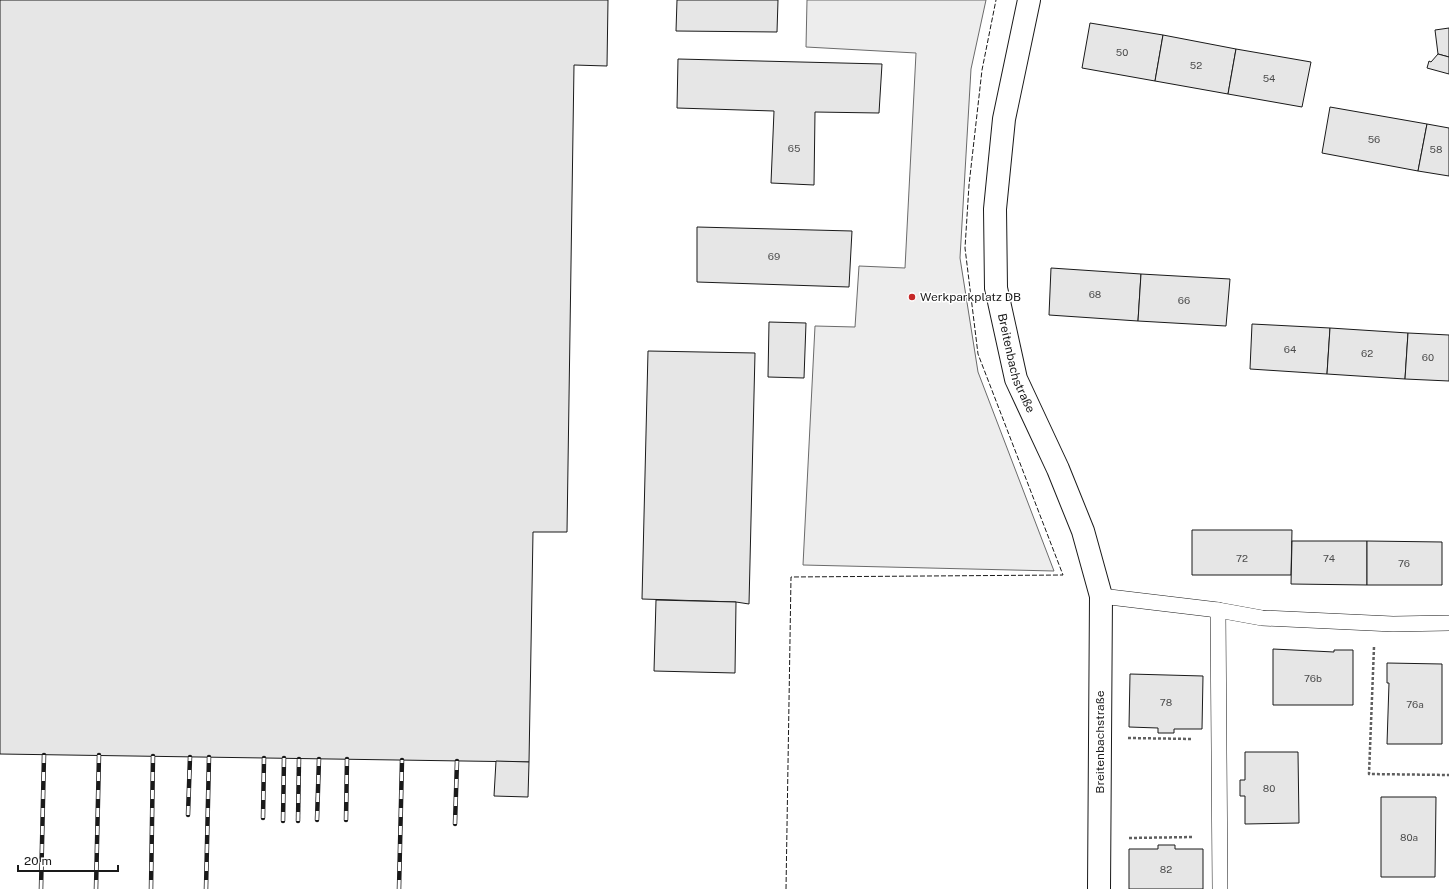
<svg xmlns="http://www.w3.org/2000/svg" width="1449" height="889" font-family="'Public Sans',sans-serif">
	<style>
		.parking { fill: #ededed; stroke: #6a6a6a }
		.building { fill: #e6e6e6; stroke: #1a1a1a }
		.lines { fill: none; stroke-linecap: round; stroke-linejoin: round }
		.lane-casing { stroke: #1a1a1a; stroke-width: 16 }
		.street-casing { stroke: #1a1a1a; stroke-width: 24 }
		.path { stroke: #5f5f5f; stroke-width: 2.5; stroke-dasharray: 3 2; stroke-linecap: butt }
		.lane { stroke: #fff; stroke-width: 15 }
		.street { stroke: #fff; stroke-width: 22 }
		.rail-casing { stroke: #1a1a1a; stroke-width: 4.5 }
		.rail { stroke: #fff; stroke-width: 3; stroke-dasharray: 9; stroke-linecap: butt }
		.fence { stroke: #1a1a1a; stroke-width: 1; stroke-dasharray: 5 2; stroke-linecap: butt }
		.poi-dot { fill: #c62828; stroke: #fff; stroke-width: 1.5 }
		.labels { text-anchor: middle; stroke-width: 3; stroke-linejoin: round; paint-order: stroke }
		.number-label { font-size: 10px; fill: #4d4d4d }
		.poi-label { font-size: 12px; fill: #1a1a1a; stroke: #fff; text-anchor: start }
		.street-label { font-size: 12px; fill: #1a1a1a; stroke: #fff }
	</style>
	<rect width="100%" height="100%" fill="#fff"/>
	<polygon class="parking" points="807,0 986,0 971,69 960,258 978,372 1054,571 803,565 815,326 855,327 859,266 905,268 916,53 806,47"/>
	<g class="building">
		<polygon points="0,0 608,0 607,66 574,65 567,532 533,532 529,762 0,754"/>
		<polygon points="677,0 778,0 777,32 676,31"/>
		<polygon points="1090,23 1163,35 1155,81 1082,68"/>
		<polygon points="1449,28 1449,57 1438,54 1435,30"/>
		<polygon points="1163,35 1236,49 1228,94 1155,81"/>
		<polygon points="1236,49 1311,62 1302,107 1228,94"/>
		<polygon points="1438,54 1449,57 1449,74 1427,68 1429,61 1431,62"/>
		<polygon points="678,59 882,64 879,113 815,112 814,185 771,183 774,111 677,108"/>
		<polygon points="1330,107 1427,124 1418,171 1322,153"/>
		<polygon points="1427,124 1449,128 1449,176 1418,171"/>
		<polygon points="697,227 852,231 849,287 697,282"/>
		<polygon points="1051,268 1141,274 1138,321 1049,315"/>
		<polygon points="1141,274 1230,279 1226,326 1138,321"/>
		<polygon points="769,322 806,323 804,378 768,377"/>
		<polygon points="1252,324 1330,328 1327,374 1250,369"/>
		<polygon points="1330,328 1408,333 1405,379 1327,374"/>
		<polygon points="1408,333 1449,335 1449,381 1405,379"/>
		<polygon points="648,351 755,353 749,604 736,602 642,599"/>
		<polygon points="1192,530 1292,530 1291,575 1192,575"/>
		<polygon points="1292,541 1367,541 1367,585 1291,584"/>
		<polygon points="1367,541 1442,542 1442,585 1367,585"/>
		<polygon points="656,600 736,602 735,673 654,671"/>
		<polygon points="1273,649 1334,652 1334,650 1353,650 1353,705 1273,705"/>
		<polygon points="1387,663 1442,664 1442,744 1387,744 1389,683 1387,683"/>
		<polygon points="1130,674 1203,676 1202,729 1174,729 1174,733 1158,733 1158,728 1129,727"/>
		<polygon points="1245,752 1298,752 1299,823 1245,824 1245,796 1240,796 1240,780 1245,780"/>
		<polygon points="496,761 529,762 528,797 494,796"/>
		<polygon points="1381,797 1436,797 1435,877 1381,877"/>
		<polygon points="1158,845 1175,845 1175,849 1203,849 1203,889 1129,889 1129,849 1158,849"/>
	</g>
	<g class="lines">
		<defs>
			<g id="lane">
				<polyline points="1101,596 1218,610 1262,618 1393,624 1449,623"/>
				<polyline points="1218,610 1220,889"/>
			</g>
			<g id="street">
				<path id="s1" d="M 1029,0 L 1004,119 L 995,209 L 996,288 L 1016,379 L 1058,469 L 1083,531 L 1101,596 L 1099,889"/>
			</g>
		</defs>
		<use href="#lane" class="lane-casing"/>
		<use href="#street" class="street-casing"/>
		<g class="path">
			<polyline points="1374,647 1369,774 1449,775"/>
			<polyline points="1128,738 1193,739"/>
			<polyline points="1129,838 1194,837"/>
		</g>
		<use href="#lane" class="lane"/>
		<use href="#street" class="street"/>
		<defs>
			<g id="rail">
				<polyline points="188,815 190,757"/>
				<polyline points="263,818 264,758"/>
				<polyline points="317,820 319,759"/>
				<polyline points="346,820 347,759"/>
				<polyline points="283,821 284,758"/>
				<polyline points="298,821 299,759"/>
				<polyline points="455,824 457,761"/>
				<polyline points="41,889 44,755"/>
				<polyline points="96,889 99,755"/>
				<polyline points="151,889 153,756"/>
				<polyline points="206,889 209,757"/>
				<polyline points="399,889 402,760"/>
			</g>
		</defs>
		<use href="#rail" class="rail-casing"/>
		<use href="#rail" class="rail"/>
		<polyline class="fence" points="786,889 791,577 1063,575 978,354 965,248 969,185 982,70 996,0"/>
	</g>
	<circle class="poi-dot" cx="912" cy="297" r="4"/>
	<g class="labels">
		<g class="number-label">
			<text x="1122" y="56">50</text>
			<text x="1196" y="69">52</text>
			<text x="1269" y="82">54</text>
			<text x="1374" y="143">56</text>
			<text x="794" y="152">65</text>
			<text x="1436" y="153">58</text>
			<text x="774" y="260">69</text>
			<text x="1095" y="298">68</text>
			<text x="1184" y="304">66</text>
			<text x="1290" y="353">64</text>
			<text x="1367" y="357">62</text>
			<text x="1428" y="361">60</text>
			<text x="1242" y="562">72</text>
			<text x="1329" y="562">74</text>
			<text x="1404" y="567">76</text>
			<text x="1313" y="682">76b</text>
			<text x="1166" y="706">78</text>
			<text x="1415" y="708">76a</text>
			<text x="1269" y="792">80</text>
			<text x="1409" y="841">80a</text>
			<text x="1166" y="873">82</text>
		</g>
		<g class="poi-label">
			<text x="920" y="301">Werkparkplatz DB</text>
		</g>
		<g class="street-label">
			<text dy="4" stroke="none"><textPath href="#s1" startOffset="369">Breitenbachstraße</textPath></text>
			<text transform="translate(1100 742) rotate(-90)" y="4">Breitenbachstraße</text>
		</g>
	</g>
	<path d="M18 865v6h100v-6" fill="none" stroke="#1a1a1a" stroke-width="2"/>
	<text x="24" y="865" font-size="12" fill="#1a1a1a" stroke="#ffffff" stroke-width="3" paint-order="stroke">20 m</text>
</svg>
